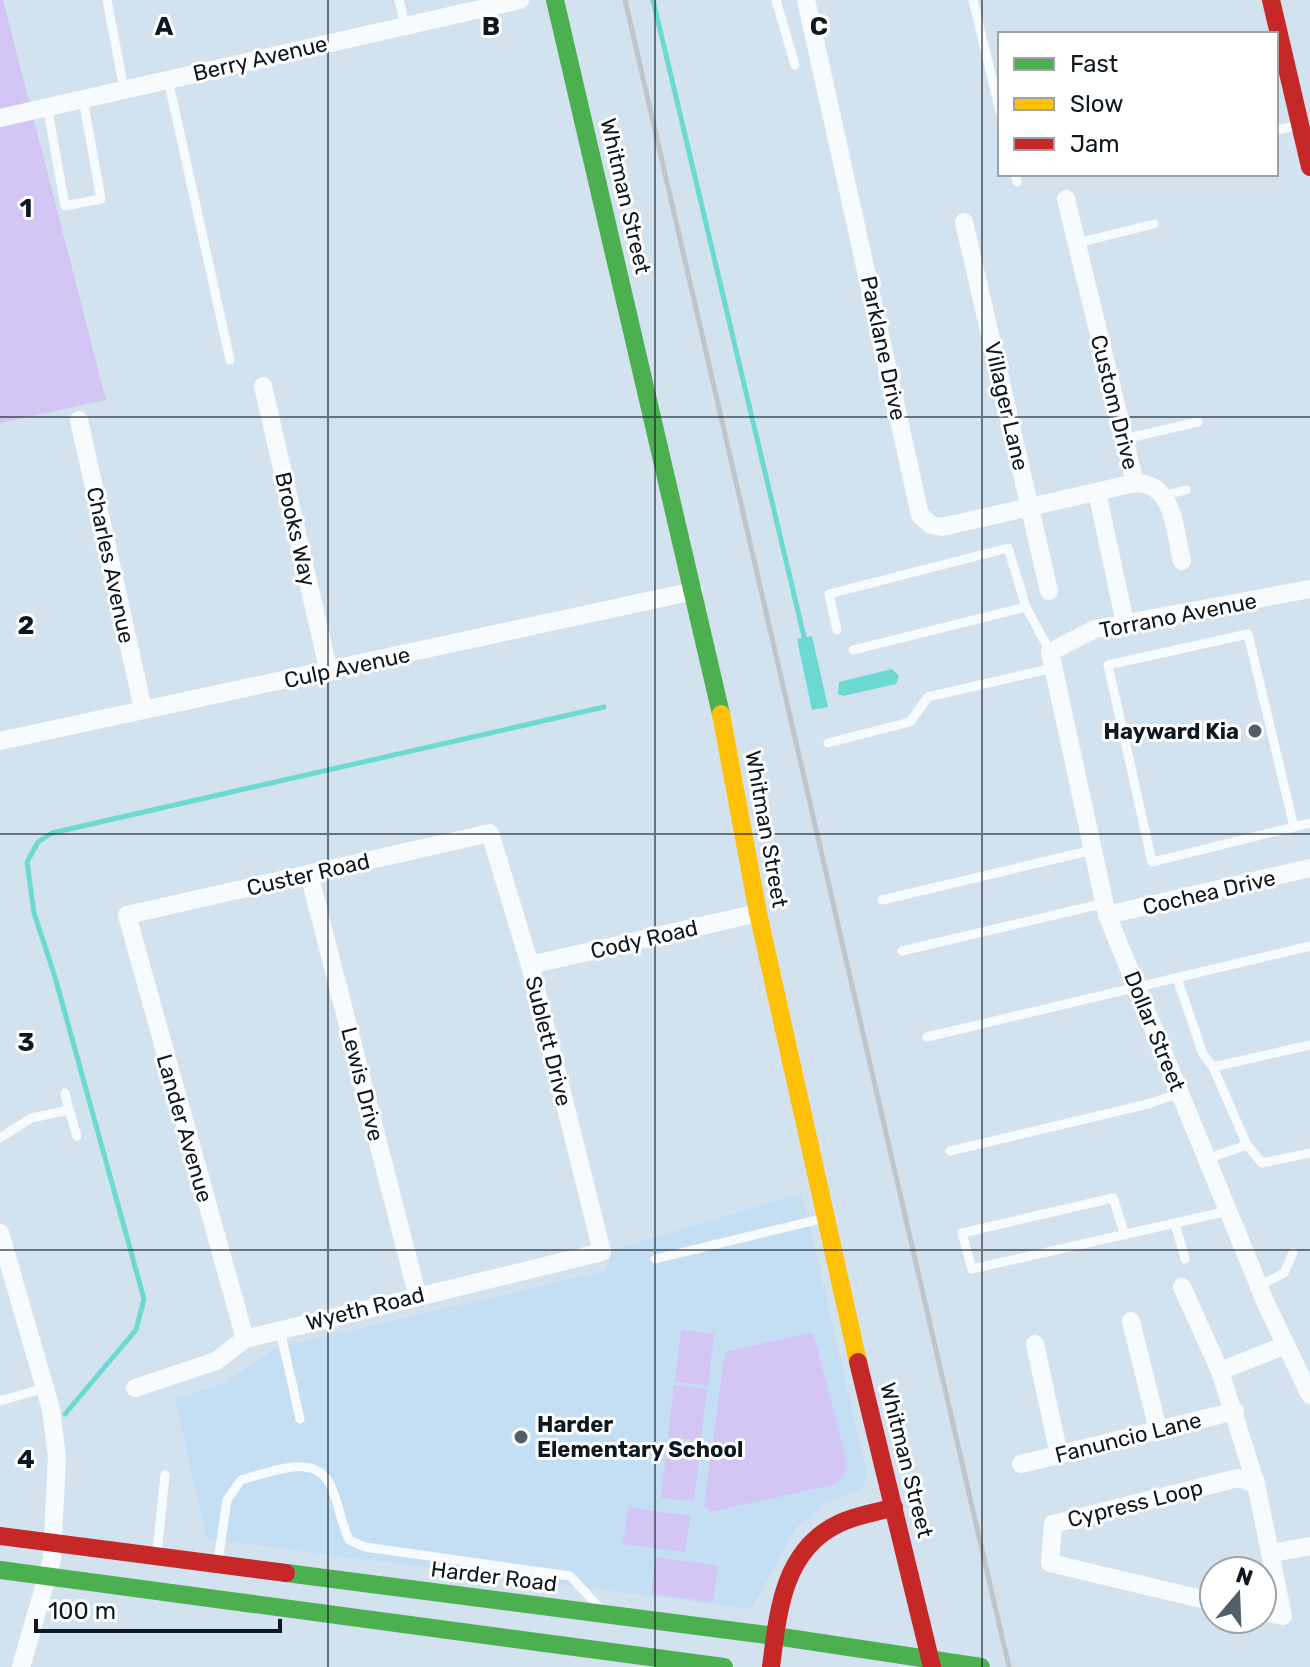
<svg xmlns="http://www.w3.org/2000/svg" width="1310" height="1667" font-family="Rubik,sans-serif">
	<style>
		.built { fill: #c4def3 }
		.green { fill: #d3c6f4 }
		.water { fill: #6cdad0 }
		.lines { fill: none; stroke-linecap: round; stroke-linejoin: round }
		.stream { stroke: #6cdad0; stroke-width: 5 }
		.lane { stroke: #f8fbfd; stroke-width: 9 }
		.street { stroke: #f8fbfd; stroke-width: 18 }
		.fast { stroke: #4caf50; stroke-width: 18 }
		.slow { stroke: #ffc107; stroke-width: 18 }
		.jam { stroke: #c62828; stroke-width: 18 }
		.rail { stroke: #c1c5c9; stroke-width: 5 }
		.grid { fill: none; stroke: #0e1820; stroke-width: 2; stroke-opacity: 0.55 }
		.poi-dot { fill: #535f68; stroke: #fff; stroke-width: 3 }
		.labels { text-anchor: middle; stroke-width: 6; stroke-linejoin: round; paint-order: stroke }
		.street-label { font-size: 22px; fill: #0e1820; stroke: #fff }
		.poi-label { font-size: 22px; font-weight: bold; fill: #0e1820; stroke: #fff; text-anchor: end }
		.grid-label { font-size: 26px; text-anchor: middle; font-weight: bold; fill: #0e1820; stroke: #fff; stroke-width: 6; stroke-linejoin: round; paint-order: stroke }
	</style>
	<rect width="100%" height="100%" fill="#d3e2ef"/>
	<polygon class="built" points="802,1193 867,1474 864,1485 858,1490 824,1504 796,1528 751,1609 207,1539 175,1399 227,1382 275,1348 605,1271 613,1250"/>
	<g class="green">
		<polygon points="0,0 3,0 106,400 0,423"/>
		<polygon points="681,1330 714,1334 708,1386 675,1382"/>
		<polygon points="809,1333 814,1335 847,1463 845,1473 836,1484 710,1512 704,1505 725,1352"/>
		<polygon points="674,1385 707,1389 701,1441 668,1437"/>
		<polygon points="667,1446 700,1450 694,1501 661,1498"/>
		<polygon points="628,1507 690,1516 685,1552 623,1544"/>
		<polygon points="656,1557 718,1566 713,1602 651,1594"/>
	</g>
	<g class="water">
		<polygon points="812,636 828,707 812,710 797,639"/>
		<polygon points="892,669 899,676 896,684 843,696 838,694 839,682"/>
	</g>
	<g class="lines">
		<g class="stream">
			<polyline points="653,0 805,641"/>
			<polyline points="65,1414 136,1330 144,1299 55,977 34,913 27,862 38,842 52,833 604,707"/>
		</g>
		<g class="lane">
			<polyline points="107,0 124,89"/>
			<polyline points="399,0 405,25"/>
			<polyline points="776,0 795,65"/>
			<polyline points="973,0 1000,112"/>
			<polyline points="168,79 230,360"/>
			<polyline points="47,105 65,206 101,199 83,99"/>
			<polyline points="1276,130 1296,126"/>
			<polyline points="1015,174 1017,182"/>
			<polyline points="1077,243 1154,224"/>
			<polyline points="1124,439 1198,422"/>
			<polyline points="1166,495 1186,490"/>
			<polyline points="837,630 829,594 1008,548 1026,607"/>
			<polyline points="853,650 1026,607 1050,652"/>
			<polyline points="828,743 910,722 928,697 1053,668"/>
			<path d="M 1294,827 L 1248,634 L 1108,665 L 1152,862 C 1205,849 1257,836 1310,823"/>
			<polyline points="882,900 1093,850"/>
			<polyline points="902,951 1105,903"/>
			<polyline points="1177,978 1203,1054 1213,1067"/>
			<polyline points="927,1037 1310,946"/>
			<polyline points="65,1093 69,1110"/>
			<polyline points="0,1138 31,1118 69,1110 77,1136"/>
			<polyline points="1247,1145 1262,1163 1310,1153"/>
			<polyline points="950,1151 1148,1104 1180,1093"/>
			<polyline points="1207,1159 1247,1145 1213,1067 1310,1045"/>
			<polyline points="1175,1223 1185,1259"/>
			<polyline points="1125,1235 1113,1198 962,1233 972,1269 1228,1211"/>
			<polyline points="655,1259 821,1219"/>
			<polyline points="1259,1286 1284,1273 1293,1253"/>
			<polyline points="280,1330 300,1419"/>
			<polyline points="0,1401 45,1388"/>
			<polyline points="157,1553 165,1475"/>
			<path d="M 218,1561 L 227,1500 L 241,1480 C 269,1473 315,1451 331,1486 C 339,1504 341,1523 349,1540 L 365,1547 L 570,1576 L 601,1609"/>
		</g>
		<g class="street">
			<path d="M 806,0 L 920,515 L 931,525 L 942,527 L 1135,483 C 1175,483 1174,530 1182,561"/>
			<polyline points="0,118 520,0"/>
			<polyline points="1066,199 1135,483"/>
			<polyline points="964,222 1049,591"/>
			<polyline points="263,386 329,672"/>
			<polyline points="79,420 143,709"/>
			<polyline points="1097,492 1125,623"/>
			<polyline points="1310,589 1095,629 1050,652 1107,915 1267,1306 1310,1395"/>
			<polyline points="0,741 694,591"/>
			<polyline points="309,874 417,1294"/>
			<polyline points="1107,915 1310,868"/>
			<polyline points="530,965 758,913"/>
			<polyline points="0,1233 51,1409 57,1457 52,1559 21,1667"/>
			<polyline points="1182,1287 1220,1371 1256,1484"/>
			<polyline points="1131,1321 1158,1430"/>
			<polyline points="1035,1344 1059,1455"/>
			<polyline points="1220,1371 1286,1345"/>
			<polyline points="135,1388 216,1361 245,1339 602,1252 530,965 490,833 127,915 245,1339"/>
			<polyline points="1021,1464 1235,1411"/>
			<polyline points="1273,1553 1310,1546"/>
			<polyline points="1214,1602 1050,1563 1053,1524 1238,1478 1256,1484 1283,1616 1262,1612"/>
		</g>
		<g class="fast">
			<polyline points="555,0 721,714"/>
			<polyline points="0,1570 724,1667"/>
			<polyline points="286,1573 775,1636 981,1667"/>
		</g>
		<polyline class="slow" points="721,714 758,913 858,1362"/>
		<g class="jam">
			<polyline points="1271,0 1310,167"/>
			<polyline points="858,1362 932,1667"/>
			<polyline points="0,1536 286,1573"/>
			<path d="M 771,1667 C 778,1612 783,1549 840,1523 C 857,1515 876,1513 894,1507"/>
		</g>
		<polyline class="rail" points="625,0 1009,1667"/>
	</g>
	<path class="grid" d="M 328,0 L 328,1667M 655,0 L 655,1667M 982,0 L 982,1667M 0,417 L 1310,417M 0,834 L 1310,834M 0,1250 L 1310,1250"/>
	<g class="poi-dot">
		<circle cx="1255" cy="731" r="8"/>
		<circle cx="521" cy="1437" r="8"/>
	</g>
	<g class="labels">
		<g class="street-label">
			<text transform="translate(260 58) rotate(-13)" y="8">Berry Avenue</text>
			<text transform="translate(626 196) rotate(77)" y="8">Whitman Street</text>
			<text transform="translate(884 348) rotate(78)" y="8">Parklane Drive</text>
			<text transform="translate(1115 402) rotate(76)" y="8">Custom Drive</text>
			<text transform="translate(1007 406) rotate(77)" y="8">Villager Lane</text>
			<text transform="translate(296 529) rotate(77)" y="8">Brooks Way</text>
			<text transform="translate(111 565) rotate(78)" y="8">Charles Avenue</text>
			<text transform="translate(1178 615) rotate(-11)" y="8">Torrano Avenue</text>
			<text transform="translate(347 667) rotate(-12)" y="8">Culp Avenue</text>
			<text transform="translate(767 829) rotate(80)" y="8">Whitman Street</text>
			<text transform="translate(308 874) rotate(-13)" y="8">Custer Road</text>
			<text transform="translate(1209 892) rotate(-13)" y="8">Cochea Drive</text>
			<text transform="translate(644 939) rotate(-13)" y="8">Cody Road</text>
			<text transform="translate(1155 1031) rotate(68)" y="8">Dollar Street</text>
			<text transform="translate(549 1041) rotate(76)" y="8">Sublett Drive</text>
			<text transform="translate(363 1084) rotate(76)" y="8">Lewis Drive</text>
			<text transform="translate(185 1128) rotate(74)" y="8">Lander Avenue</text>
			<text transform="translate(365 1308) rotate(-14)" y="8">Wyeth Road</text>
			<text transform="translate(1128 1437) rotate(-14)" y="8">Fanuncio Lane</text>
			<text transform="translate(907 1460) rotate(76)" y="8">Whitman Street</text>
			<text transform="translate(1135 1503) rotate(-14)" y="8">Cypress Loop</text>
			<text transform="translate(494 1576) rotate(7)" y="8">Harder Road</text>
		</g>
		<g class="poi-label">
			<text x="1239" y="739">Hayward Kia</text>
			<text x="537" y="1432" text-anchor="start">Harder<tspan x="537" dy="25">Elementary School</tspan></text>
		</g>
	</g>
	<g class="grid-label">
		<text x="164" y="35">A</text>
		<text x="491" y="35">B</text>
		<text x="819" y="35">C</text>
		<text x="26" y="217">1</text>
		<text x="26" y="634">2</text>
		<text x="26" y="1051">3</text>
		<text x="26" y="1468">4</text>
	</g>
	<rect x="998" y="32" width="280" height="144" fill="#ffffff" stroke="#9fa3a6" stroke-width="2"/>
	<rect x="1014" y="58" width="40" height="12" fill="#4caf50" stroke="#9fa3a6" stroke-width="2"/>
	<text x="1070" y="72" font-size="24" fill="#0e1820">Fast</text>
	<rect x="1014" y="98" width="40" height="12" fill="#ffc107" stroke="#9fa3a6" stroke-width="2"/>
	<text x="1070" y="112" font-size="24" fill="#0e1820">Slow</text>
	<rect x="1014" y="138" width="40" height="12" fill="#c62828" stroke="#9fa3a6" stroke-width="2"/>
	<text x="1070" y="152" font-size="24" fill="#0e1820">Jam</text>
	<g transform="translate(1238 1595) rotate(19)"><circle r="38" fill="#ffffff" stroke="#9fa3a6" stroke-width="2"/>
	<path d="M0-6L14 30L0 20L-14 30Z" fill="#535f68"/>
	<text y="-12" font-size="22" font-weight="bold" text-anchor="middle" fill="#0e1820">N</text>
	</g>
	<path d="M36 1619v12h244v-12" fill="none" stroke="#0e1820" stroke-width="4"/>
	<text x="48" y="1619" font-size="24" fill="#0e1820" stroke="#ffffff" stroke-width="6" paint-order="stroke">100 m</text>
</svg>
